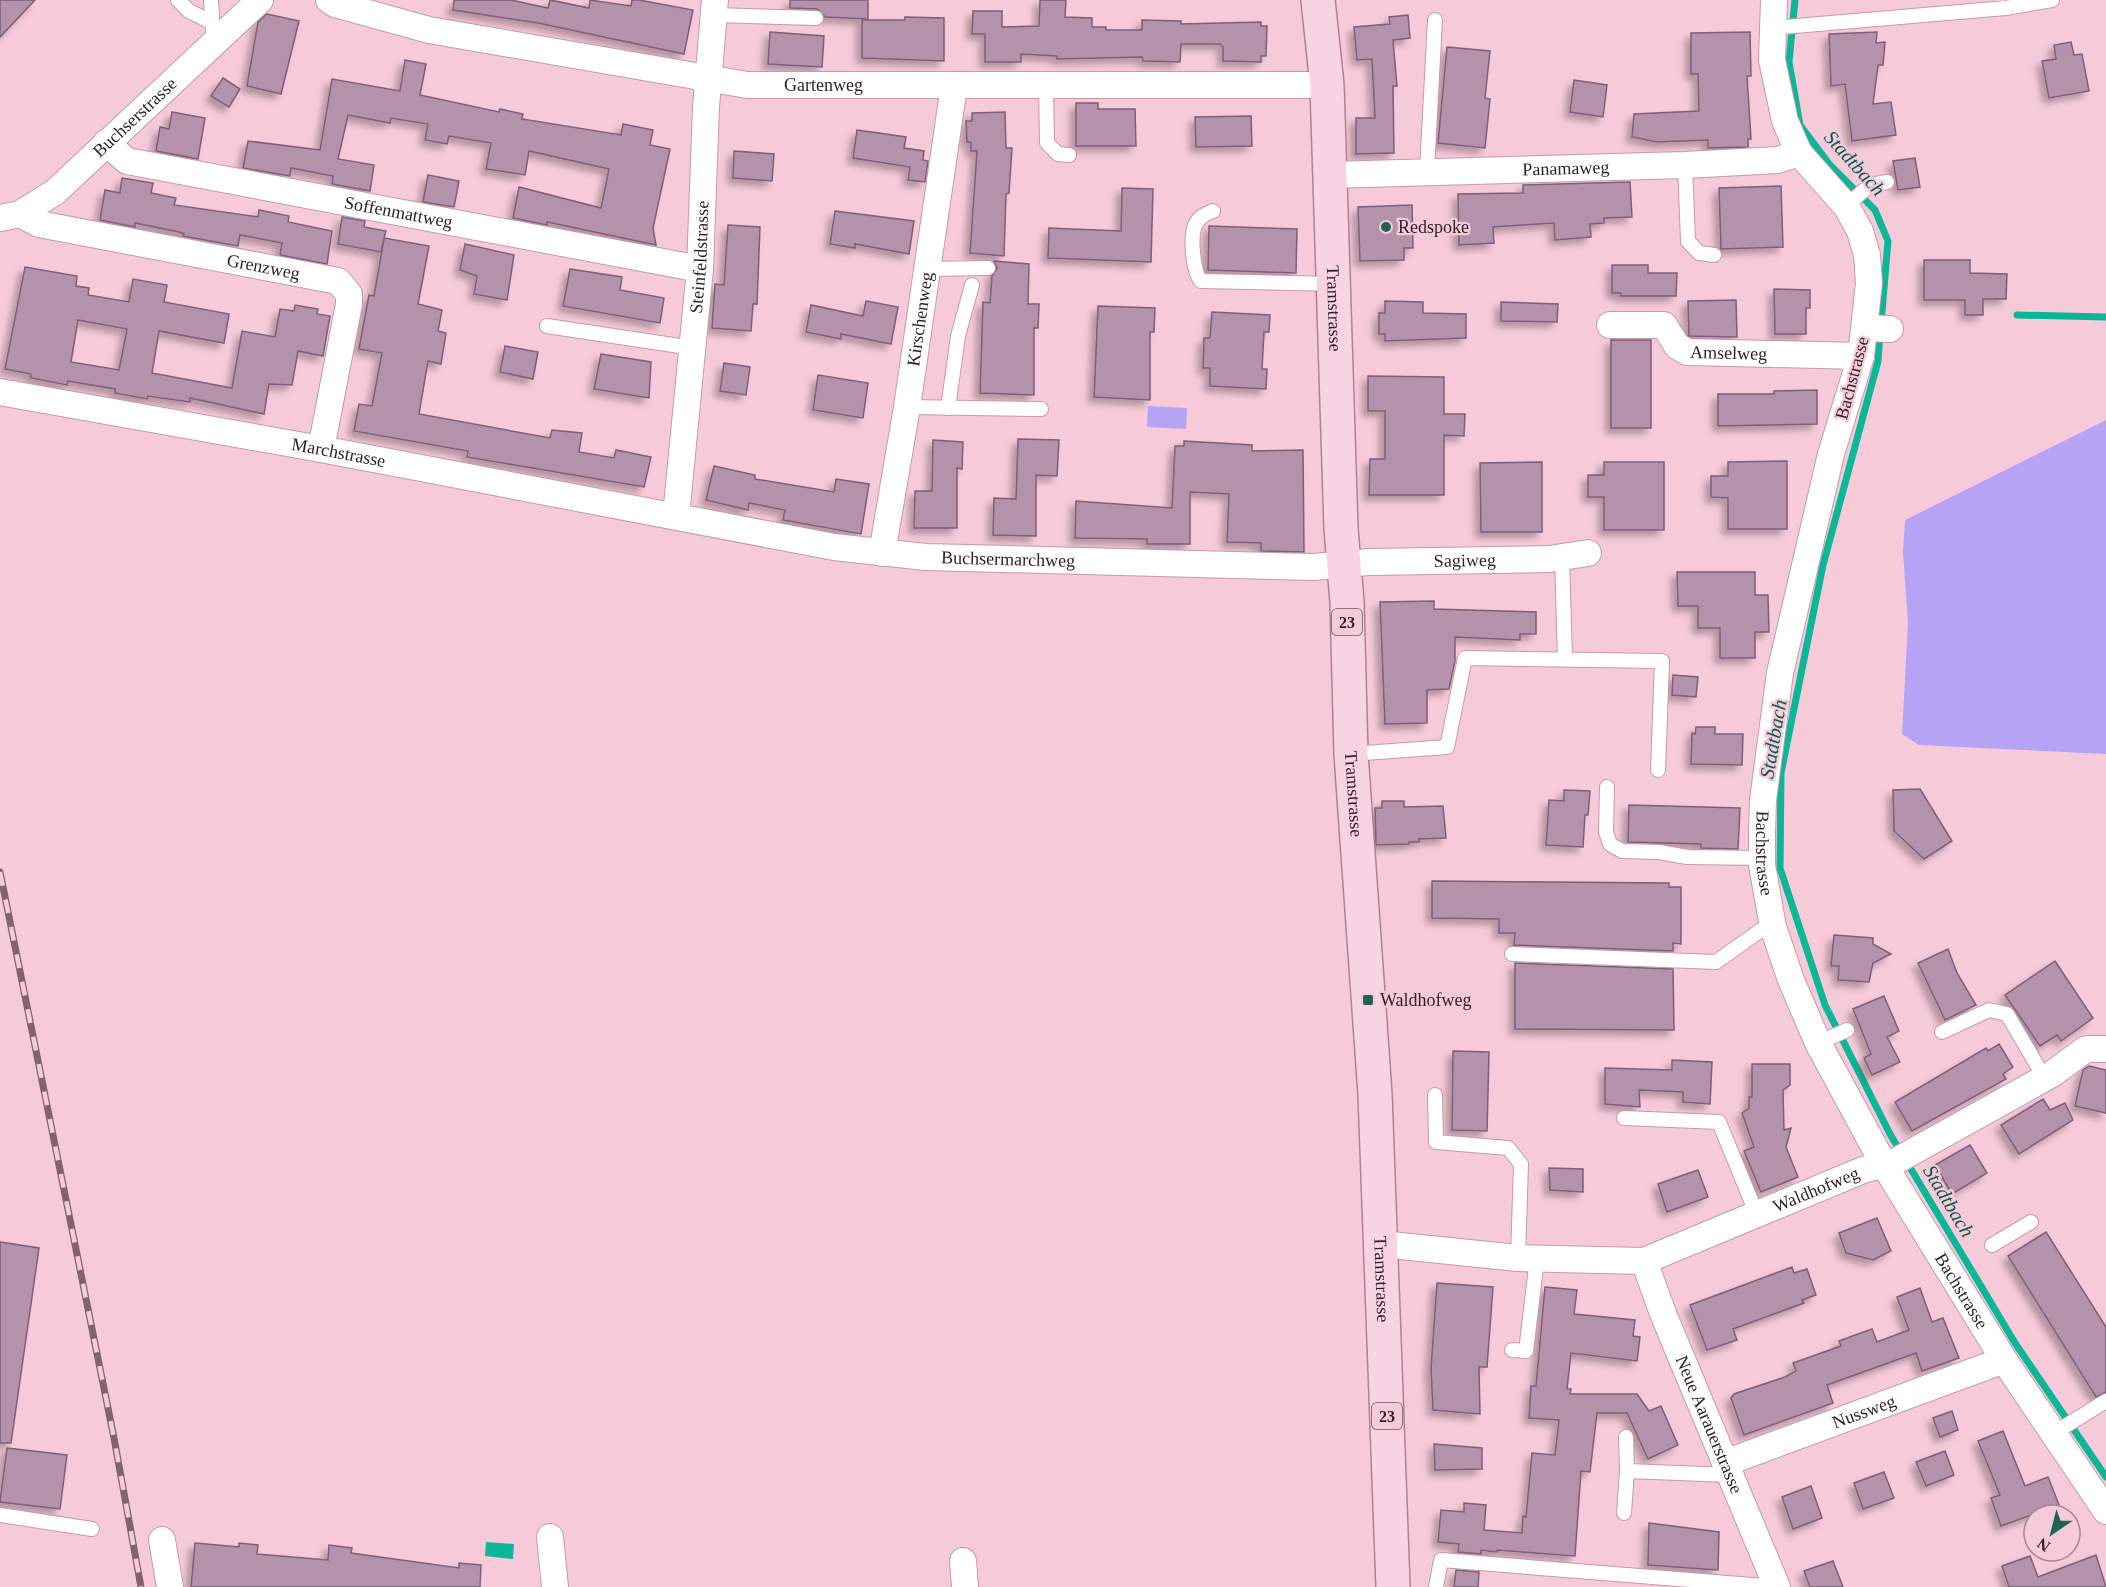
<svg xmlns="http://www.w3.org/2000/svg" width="2106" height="1587" font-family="Georgia,serif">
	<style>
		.green { fill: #b7a3f5 }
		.water { fill: #0cb698 }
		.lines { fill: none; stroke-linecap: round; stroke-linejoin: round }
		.stream { stroke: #0cb698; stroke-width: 7 }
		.building { fill: #b592ac; stroke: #7e5e77; stroke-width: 1.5; fill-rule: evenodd; filter: url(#shadow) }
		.service-casing { stroke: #c49aa9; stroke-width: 16 }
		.minor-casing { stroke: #c49aa9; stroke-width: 28 }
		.primary-casing { stroke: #b08192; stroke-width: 36 }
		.service { stroke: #fff; stroke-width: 14 }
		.minor { stroke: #fff; stroke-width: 26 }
		.primary { stroke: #fad3e2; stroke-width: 33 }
		.rail-casing { stroke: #7f636d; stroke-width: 7 }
		.rail { stroke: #f7cada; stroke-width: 4.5; stroke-dasharray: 14; stroke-linecap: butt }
		.poi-dot { fill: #1f6354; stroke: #f7cada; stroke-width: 2 }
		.labels { text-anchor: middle; stroke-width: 4.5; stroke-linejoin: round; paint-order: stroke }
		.shield { fill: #f7cada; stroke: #6a525b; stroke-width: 1.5 }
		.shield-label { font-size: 16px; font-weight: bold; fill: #2e1e24 }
		.street-label { font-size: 18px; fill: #2e1e24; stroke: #f7cada }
		.poi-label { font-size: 18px; fill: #2e1e24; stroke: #f7cada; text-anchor: start }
		.water-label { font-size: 20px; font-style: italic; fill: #05594a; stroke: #f7cada }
	</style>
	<defs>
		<filter id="shadow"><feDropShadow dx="-5.5" dy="5.5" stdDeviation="3" flood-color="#0004"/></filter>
	</defs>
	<rect width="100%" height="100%" fill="#f7cada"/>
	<g class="green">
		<polygon points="1148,406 1187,408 1186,429 1147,427"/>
		<polygon points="2106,420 2106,754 1919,745 1902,734 1908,623 1903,552 1905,520"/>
	</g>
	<polygon class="water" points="486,1542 514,1544 513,1559 485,1556"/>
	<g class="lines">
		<g class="stream">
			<polyline points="1795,0 1789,62 1800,125 1830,165 1875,210 1888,241 1881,323"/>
			<polyline points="2017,315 2106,317"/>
			<polyline points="1880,334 1878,361 1823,565 1781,773 1780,868 1825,1005 1890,1134 2015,1343 2106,1477"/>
		</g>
	</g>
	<g class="building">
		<polygon points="0,0 35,0 0,37"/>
		<polygon points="454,0 511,0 548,8 550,0 589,8 590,0 631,6 632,0 639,0 693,10 684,54 538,23 453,10"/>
		<polygon points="790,0 868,0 868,19 825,17 817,9 790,8"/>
		<polygon points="1040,0 1066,0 1065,17 1092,18 1092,27 1106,27 1106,30 1142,30 1142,20 1181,21 1181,24 1261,22 1261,26 1267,26 1266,56 1261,56 1261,62 1223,61 1223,47 1220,44 1181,44 1180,62 1143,61 1142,57 1057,59 1057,56 1021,54 1021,62 985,62 985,34 972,34 973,11 1002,11 1002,27 1039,26"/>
		<polygon points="267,14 299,21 281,94 247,86 258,22"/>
		<polygon points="1408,15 1410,38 1393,40 1397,86 1393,86 1394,153 1356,154 1356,118 1375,118 1372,59 1357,60 1354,27 1390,24 1389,17"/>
		<polygon points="905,17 944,18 944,61 862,58 862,20 905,20"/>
		<polygon points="770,32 824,36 822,67 768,64"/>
		<polygon points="1750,32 1751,76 1747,76 1751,139 1748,139 1748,147 1708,148 1708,140 1657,142 1632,137 1634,114 1699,111 1698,74 1691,74 1691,33"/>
		<polygon points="1877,32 1876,43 1885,42 1883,65 1878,65 1873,104 1891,102 1896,135 1852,141 1845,84 1831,86 1829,34"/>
		<polygon points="2071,42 2074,55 2082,54 2089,91 2049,98 2042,61 2056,59 2054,45"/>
		<polygon points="1447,47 1490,51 1485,98 1490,99 1485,148 1438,143"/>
		<polygon points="405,60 426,64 420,95 499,112 500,109 523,114 522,119 621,135 623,124 653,130 650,145 670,149 653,228 656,245 547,222 547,225 513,218 519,187 601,208 609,169 529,151 525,175 486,169 491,143 449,136 447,144 425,140 428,124 391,118 390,123 348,115 338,159 374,165 370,191 332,184 333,176 291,168 290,176 243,168 248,141 320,150 332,79 400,91"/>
		<polygon points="223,78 240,89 229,107 211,96"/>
		<polygon points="1574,80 1607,85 1603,117 1570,112"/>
		<polygon points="1076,103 1098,103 1098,109 1135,109 1136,146 1076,146"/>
		<polygon points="172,112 205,118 198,159 156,151 160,127 169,129"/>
		<polygon points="1005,112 1006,148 1012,148 1009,193 1006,194 1004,256 970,253 977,151 971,151 971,142 967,142 966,121 972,121 972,113"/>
		<polygon points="1251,116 1252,146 1196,147 1195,117"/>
		<polygon points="857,130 906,137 904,148 924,151 923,160 928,161 925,182 908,180 910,167 853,158"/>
		<polygon points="734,151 774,154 772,181 733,178"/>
		<polygon points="1915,158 1920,187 1898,190 1893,161"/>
		<polygon points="428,175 459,181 454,207 423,202"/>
		<polygon points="122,178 153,183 151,193 176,198 174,205 258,217 259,210 289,216 288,222 332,231 327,264 280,255 282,243 240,235 238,246 183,236 184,234 179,232 135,223 135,227 100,220 105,190 120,193"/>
		<polygon points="1630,182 1632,217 1604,218 1604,223 1590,224 1591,237 1555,240 1554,223 1493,227 1494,243 1459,245 1458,194 1523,193 1523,185"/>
		<polygon points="1781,186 1783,247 1721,249 1719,188"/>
		<polygon points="1122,188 1153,189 1151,262 1048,258 1049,228 1121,231"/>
		<polygon points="1412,205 1413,248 1404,248 1404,260 1360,261 1358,207"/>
		<polygon points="835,211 914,221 909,254 855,244 855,248 830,244"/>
		<polygon points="342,217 365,221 364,227 386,231 384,238 429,246 418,304 442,310 438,331 446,333 441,364 428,361 419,414 550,438 552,430 582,433 579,452 614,458 616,450 651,457 644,487 467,457 468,451 354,431 359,404 372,406 382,353 359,349 369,295 374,296 384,239 381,252 338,244"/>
		<polygon points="728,225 760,227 757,304 753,304 751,331 712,328 715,284 724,285"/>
		<polygon points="1209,226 1297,229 1296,273 1208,270"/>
		<polygon points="465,244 514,255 507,300 474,294 477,276 460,270"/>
		<polygon points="1924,260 1970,260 1970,273 2007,274 2006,299 1983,299 1983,315 1965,315 1965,300 1924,300"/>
		<polygon points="994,261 1029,264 1028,304 1039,304 1038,328 1034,328 1034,395 980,393 983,302 990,303 992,276 997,268"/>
		<polygon points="1612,265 1648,265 1648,273 1677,273 1676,296 1621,296 1621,293 1612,293"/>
		<path d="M 25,267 L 77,276 L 76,286 L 89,288 L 88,295 L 129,302 L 133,279 L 167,285 L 164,302 L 229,314 L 224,343 L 159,331 L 152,373 L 232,388 L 242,331 L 275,337 L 280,309 L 294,311 L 295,305 L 318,309 L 317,314 L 330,316 L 323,356 L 298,351 L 292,385 L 269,384 L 264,414 L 190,398 L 190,402 L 148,396 L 147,399 L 115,393 L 115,389 L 68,381 L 67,385 L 31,378 L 31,374 L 5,369 ZM 78,320 L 127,329 L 119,370 L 71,362 Z"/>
		<polygon points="570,269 622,277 620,290 664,298 660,323 563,306"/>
		<polygon points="1774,289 1810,290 1810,308 1806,308 1806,334 1775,334"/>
		<polygon points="1736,300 1737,337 1689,336 1688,301"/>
		<polygon points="866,301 898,307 891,344 841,334 841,339 806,332 811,305 863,316"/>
		<polygon points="1385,301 1423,302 1423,313 1466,314 1466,338 1385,341 1385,334 1379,334 1379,313 1385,313"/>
		<polygon points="1501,302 1558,304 1557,322 1501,321"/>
		<polygon points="1098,306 1155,308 1154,332 1150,332 1150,400 1094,397"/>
		<polygon points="1212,312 1270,315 1269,332 1264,332 1262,369 1267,369 1266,389 1210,386 1210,368 1203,368 1204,338 1210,338"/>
		<rect x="1611" y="340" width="40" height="88"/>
		<polygon points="505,346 538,352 533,379 500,372"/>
		<polygon points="601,354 651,362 649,398 594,389"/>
		<polygon points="724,363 750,367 746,395 720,391"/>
		<polygon points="818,375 868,383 863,418 813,410"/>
		<polygon points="1368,376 1444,377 1444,414 1465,414 1464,436 1444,435 1444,495 1369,495 1370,459 1385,459 1385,411 1368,411"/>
		<polygon points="1817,390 1817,424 1718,426 1718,394 1774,394 1774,391"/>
		<polygon points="1018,439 1059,440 1057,476 1036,475 1036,536 993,535 994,498 1016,499"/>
		<polygon points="933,440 963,442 962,469 957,468 957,528 914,528 915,491 932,491"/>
		<polygon points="1184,441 1252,445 1252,451 1303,450 1304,552 1261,551 1261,543 1227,542 1229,494 1190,492 1190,544 1147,544 1147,539 1075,538 1076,501 1172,508 1175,446 1184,446"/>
		<polygon points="1787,461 1787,529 1728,529 1728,498 1711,497 1711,476 1728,476 1728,462"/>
		<polygon points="1542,462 1542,532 1481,532 1480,463"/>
		<polygon points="1604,462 1664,462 1664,530 1604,530 1604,497 1588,497 1588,475 1604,475"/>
		<polygon points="714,466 755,475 755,479 834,492 836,479 869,484 861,534 783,520 785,510 749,503 748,510 706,500"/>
		<polygon points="1677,572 1755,572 1755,595 1768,595 1769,632 1755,632 1755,658 1720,658 1720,628 1698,628 1698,606 1678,606"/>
		<polygon points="1434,601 1434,609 1536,612 1536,634 1520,634 1520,640 1455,637 1455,661 1449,689 1427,690 1427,723 1385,724 1380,602"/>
		<polygon points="1673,675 1698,677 1696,697 1672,695"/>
		<polygon points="1696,727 1715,727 1715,734 1743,734 1742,765 1691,764 1692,733 1695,734"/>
		<polygon points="1920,789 1952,841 1924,859 1894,831 1893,790"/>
		<polygon points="1564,790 1590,791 1588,815 1585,815 1583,847 1546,845 1549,800 1564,801"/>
		<polygon points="1382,801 1404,801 1404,807 1443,806 1446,838 1419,839 1419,842 1409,842 1409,844 1376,845 1375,808 1382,808"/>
		<polygon points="1629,805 1740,808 1738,849 1701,848 1701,844 1628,842"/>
		<polygon points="1432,881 1669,883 1669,887 1681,887 1681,944 1673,943 1673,951 1514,945 1515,933 1499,933 1499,919 1432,918"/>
		<polygon points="1834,935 1873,938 1873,944 1891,954 1873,963 1869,982 1838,980 1839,966 1831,966"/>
		<polygon points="1948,949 1957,973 1976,1005 1945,1020 1918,963"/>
		<polygon points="2055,961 2093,1018 2061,1041 2057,1035 2040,1046 2005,995"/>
		<polygon points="1515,963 1673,969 1674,1030 1515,1029"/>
		<polygon points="1884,996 1899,1031 1887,1037 1900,1062 1872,1075 1864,1058 1871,1054 1853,1009"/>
		<polygon points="1999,1044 2013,1067 2003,1074 2006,1079 1912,1131 1895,1102 1986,1048 1988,1051"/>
		<polygon points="1453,1051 1489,1052 1487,1131 1452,1130"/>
		<polygon points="1672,1060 1712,1062 1710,1104 1683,1102 1683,1092 1639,1090 1640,1107 1605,1104 1605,1068 1672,1070"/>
		<polygon points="1752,1064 1790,1064 1790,1085 1783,1090 1784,1130 1791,1128 1786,1147 1798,1177 1761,1192 1744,1151 1754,1147 1742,1113 1749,1108 1749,1097 1752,1097"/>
		<polygon points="2089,1066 2106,1070 2106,1113 2075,1106 2083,1070"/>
		<polygon points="2043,1099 2050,1110 2065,1103 2073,1120 2019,1154 2001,1125"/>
		<polygon points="1970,1145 1987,1173 1952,1194 1935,1165"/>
		<polygon points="1549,1168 1583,1169 1583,1192 1550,1190"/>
		<polygon points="1698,1170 1708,1197 1667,1212 1658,1184"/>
		<polygon points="1877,1218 1891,1251 1873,1260 1846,1253 1839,1233"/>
		<polygon points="2046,1232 2106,1327 2106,1392 2096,1397 2008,1256"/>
		<polygon points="0,1242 39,1248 11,1443 0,1443"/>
		<polygon points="1792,1267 1794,1273 1807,1269 1816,1295 1802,1300 1804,1303 1733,1329 1737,1340 1707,1350 1690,1305"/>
		<polygon points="1437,1283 1493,1287 1487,1367 1479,1367 1480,1414 1433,1410 1431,1368"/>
		<polygon points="1545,1287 1577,1290 1574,1314 1635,1320 1633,1336 1640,1337 1637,1361 1571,1353 1567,1389 1571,1389 1570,1394 1637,1394 1649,1411 1661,1406 1678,1445 1648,1459 1627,1413 1597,1413 1590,1472 1581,1471 1575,1556 1497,1550 1497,1552 1481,1550 1481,1554 1458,1552 1459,1544 1438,1542 1441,1510 1464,1512 1464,1503 1486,1505 1484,1530 1522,1533 1523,1516 1526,1517 1532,1453 1555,1455 1559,1420 1529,1418 1531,1386 1536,1386"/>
		<polygon points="1920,1288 1932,1322 1943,1318 1959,1358 1922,1371 1916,1353 1827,1385 1833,1403 1744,1435 1731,1398 1734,1394 1785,1377 1796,1371 1793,1363 1841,1346 1839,1341 1872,1329 1877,1342 1909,1330 1897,1297"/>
		<polygon points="1952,1411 1958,1430 1940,1437 1933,1418"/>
		<polygon points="2003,1431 2025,1486 2048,1477 2059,1505 2001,1526 1991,1498 2000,1495 1978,1441"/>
		<polygon points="1434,1444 1482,1448 1482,1469 1435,1470"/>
		<polygon points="7,1448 67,1455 60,1509 0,1502"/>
		<polygon points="1945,1451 1954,1475 1926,1486 1916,1462"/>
		<polygon points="1884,1472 1894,1498 1863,1509 1854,1483"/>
		<polygon points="1811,1486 1822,1518 1793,1529 1782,1497"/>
		<polygon points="1649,1523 1719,1532 1718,1570 1648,1565"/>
		<polygon points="195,1543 239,1547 239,1543 258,1545 257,1554 328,1560 329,1545 352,1548 351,1553 459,1568 459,1563 481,1565 480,1587 191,1587"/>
		<polygon points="2096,1555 2106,1587 2009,1587 2002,1566 2030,1556 2038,1577"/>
		<polygon points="1833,1561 1843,1587 1810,1587 1804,1571"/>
		<polygon points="1456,1570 1479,1572 1478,1587 1454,1587"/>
	</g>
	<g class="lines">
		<defs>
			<g id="service">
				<polyline points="178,0 189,11 211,22"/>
				<polyline points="211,0 214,46"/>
				<polyline points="714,15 816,18"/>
				<polyline points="1773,28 2006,8 2052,0"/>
				<polyline points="1046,86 1047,143 1058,154 1069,155"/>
				<polyline points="1685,165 1688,241 1699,253 1714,255"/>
				<polyline points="1427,170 1435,20"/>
				<polyline points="1846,206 1870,185 1887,182"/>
				<path d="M 1213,211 C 1205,214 1199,217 1195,225 C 1190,237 1193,272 1201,281 L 1333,284"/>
				<polyline points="927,269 988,268"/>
				<polyline points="547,326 693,348"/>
				<polyline points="907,407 1041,409"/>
				<polyline points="948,408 958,336 972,285"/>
				<polyline points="1562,557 1565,659"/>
				<polyline points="1351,754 1447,747 1465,658 1662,661 1658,770"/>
				<polyline points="1607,787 1606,832 1610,844 1622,851 1659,852 1687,857 1762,858"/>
				<polyline points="1512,954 1716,962 1761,930 1773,927"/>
				<polyline points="1942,1032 1989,1010 2007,1014 2044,1077"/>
				<polyline points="1818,1043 1847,1030"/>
				<polyline points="1435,1095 1436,1142 1508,1148 1521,1164 1518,1258"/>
				<polyline points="1624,1118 1719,1122 1757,1215"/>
				<polyline points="1992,1245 2031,1222"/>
				<polyline points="1512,1350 1526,1351 1537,1259"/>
				<polyline points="2054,1433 2106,1401"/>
				<polyline points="1627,1471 1729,1475"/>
				<polyline points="1624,1513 1627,1471 1626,1437"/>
				<polyline points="0,1515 92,1529"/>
				<polyline points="1436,1587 1441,1560 1777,1587"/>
			</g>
			<g id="minor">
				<path id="s1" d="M 329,0 L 335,4 L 429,30 L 747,85 L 1327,85"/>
				<path id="s2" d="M 1774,0 L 1772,60 L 1785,121 L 1799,153 L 1846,206 L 1860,231 L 1867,255 L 1869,283 L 1861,356 L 1831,454 L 1780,673 L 1763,800 L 1762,832 L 1762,865 L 1773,927 L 1791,980 L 1818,1043 L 1883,1163 L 2004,1360 L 2106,1511"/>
				<path id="s3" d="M 106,143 L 127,161 L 700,269"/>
				<path id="s4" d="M 1330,175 L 1685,165 L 1778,160 L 1799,153"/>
				<path id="s5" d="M 20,214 L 39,224 L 338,281 L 349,294 L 349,304 L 321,449"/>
				<path id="s6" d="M 0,218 L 20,214 L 55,192 L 260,0"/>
				<path id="s7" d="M 1610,325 L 1664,325 L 1677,346 L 1687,352 L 1861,356"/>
				<polyline points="1866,328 1890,329"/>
				<path id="s8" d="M 0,392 L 321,449 L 834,547 L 926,557 L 1313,567 L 1369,562 L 1549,559 L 1588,553"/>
				<path id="s9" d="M 676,516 L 700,269 L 706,107 L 715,0"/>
				<path id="s10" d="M 882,553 L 907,407 L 954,86"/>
				<path id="s11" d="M 1381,1244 L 1518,1258 L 1644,1261 L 1863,1170 L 1896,1161 L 2052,1074 L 2086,1049 L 2106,1049"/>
				<path id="s12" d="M 1644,1261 L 1664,1316 L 1777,1587"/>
				<path id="s13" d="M 1725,1463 L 2004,1360"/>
				<polyline points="550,1537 555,1587"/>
				<polyline points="162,1540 170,1587"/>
				<polyline points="963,1561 965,1587"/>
			</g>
			<g id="primary">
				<path id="s14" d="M 1318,0 L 1327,85 L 1341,529 L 1347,602 L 1351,754 L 1375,1094 L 1393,1587"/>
			</g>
		</defs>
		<use href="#service" class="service-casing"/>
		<use href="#minor" class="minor-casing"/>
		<use href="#primary" class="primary-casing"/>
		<use href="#service" class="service"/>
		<use href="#minor" class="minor"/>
		<use href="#primary" class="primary"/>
		<defs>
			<polyline id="rail" points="0,872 114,1438 141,1587"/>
		</defs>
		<use href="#rail" class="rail-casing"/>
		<use href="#rail" class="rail"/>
	</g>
	<g class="poi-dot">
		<circle cx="1386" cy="227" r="6"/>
		<rect x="1362" y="994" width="12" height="12" rx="3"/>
	</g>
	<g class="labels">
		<g class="shield">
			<rect x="1332" y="609" width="30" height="26" rx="4.5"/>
			<rect x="1372" y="1403" width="30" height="26" rx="4.5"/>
		</g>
		<g class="shield-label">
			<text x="1347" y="628">23</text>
			<text x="1387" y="1422">23</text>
		</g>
		<g class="street-label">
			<text dy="6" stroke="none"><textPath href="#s1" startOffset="504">Gartenweg</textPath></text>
			<text dy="6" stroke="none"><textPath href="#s6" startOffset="171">Buchserstrasse</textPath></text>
			<text dy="6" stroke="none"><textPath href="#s4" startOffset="236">Panamaweg</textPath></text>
			<text dy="6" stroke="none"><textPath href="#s3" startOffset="304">Soffenmattweg</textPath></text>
			<text dy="6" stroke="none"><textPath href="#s9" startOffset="260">Steinfeldstrasse</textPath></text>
			<text dy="6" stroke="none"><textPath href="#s5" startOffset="250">Grenzweg</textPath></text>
			<text dy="6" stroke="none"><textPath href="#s14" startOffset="309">Tramstrasse</textPath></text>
			<text dy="6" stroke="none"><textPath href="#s10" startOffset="237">Kirschenweg</textPath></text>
			<text dy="6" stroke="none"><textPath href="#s7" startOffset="132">Amselweg</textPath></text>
			<text transform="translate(1852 378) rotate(-75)" y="6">Bachstrasse</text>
			<text dy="6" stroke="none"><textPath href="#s8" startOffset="344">Marchstrasse</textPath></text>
			<text dy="6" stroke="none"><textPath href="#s8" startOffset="1023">Buchsermarchweg</textPath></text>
			<text dy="6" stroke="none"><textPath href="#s8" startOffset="1480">Sagiweg</textPath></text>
			<text dy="6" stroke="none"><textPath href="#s14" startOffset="795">Tramstrasse</textPath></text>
			<text dy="6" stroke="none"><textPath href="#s2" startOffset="892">Bachstrasse</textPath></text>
			<text dy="6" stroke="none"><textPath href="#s11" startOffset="450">Waldhofweg</textPath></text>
			<text dy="6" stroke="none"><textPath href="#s14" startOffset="1281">Tramstrasse</textPath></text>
			<text dy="6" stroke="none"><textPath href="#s2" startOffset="1378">Bachstrasse</textPath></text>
			<text dy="6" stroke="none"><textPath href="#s13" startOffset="148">Nussweg</textPath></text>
			<text dy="6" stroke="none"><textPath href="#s12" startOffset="176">Neue Aarauerstrasse</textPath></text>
		</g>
		<g class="poi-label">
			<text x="1398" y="233">Redspoke</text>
			<text x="1380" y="1006">Waldhofweg</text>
		</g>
		<g class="water-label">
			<text transform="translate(1855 163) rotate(48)" y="7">Stadtbach</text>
			<text transform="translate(1773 739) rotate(-80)" y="7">Stadtbach</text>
			<text transform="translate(1949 1201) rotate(59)" y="7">Stadtbach</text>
		</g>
	</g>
	<g transform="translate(2052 1533) rotate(215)"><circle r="28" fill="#f7cada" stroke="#a78591" stroke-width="1.5"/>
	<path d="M0-4.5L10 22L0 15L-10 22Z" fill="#1f6354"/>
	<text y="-9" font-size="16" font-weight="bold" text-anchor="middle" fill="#2e1e24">N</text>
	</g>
</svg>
